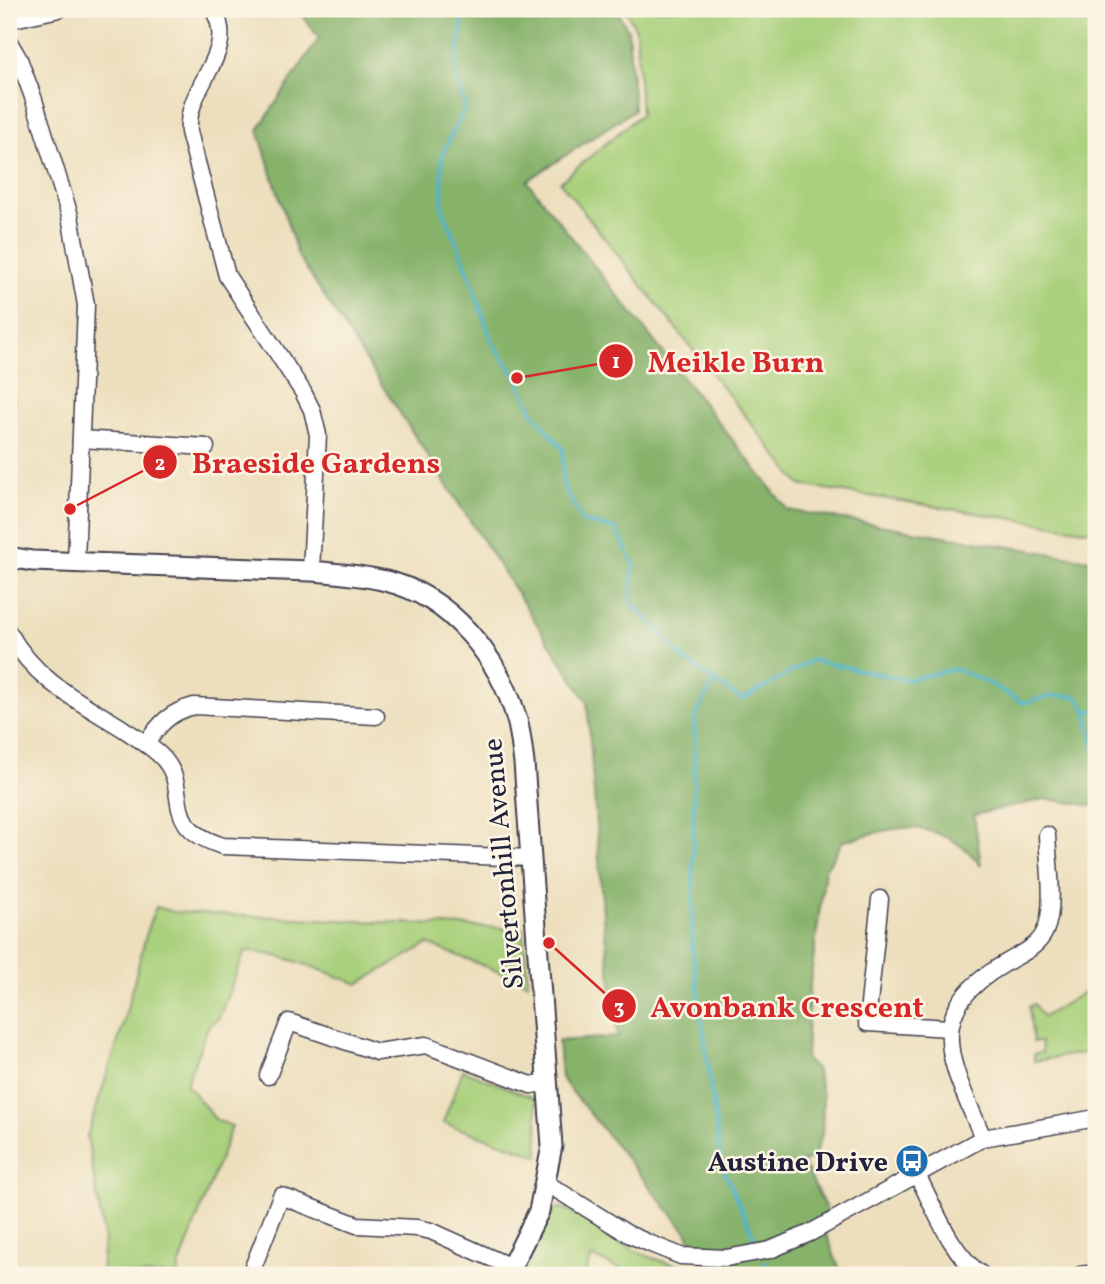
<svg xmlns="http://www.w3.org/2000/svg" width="1105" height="1284" font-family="Vollkorn,serif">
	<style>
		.green { fill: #a9d07b; stroke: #66795b; stroke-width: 2 }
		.forest { fill: #86b26b; stroke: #546a53; stroke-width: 2 }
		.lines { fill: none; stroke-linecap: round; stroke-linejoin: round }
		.stream { stroke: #4cb4ca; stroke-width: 3.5 }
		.minor-casing { stroke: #403e4e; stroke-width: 19 }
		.tertiary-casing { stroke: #403e4e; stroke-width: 23 }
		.minor { stroke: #fff; stroke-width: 16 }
		.tertiary { stroke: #fff; stroke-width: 19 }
		.labels { text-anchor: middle; stroke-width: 5; stroke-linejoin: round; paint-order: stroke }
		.street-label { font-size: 28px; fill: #22223b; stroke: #fcf5e5 }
		.poi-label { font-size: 28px; font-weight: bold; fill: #22223b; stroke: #fcf5e5; text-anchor: end }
		.leader { fill: none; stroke: #d62828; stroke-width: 2.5 }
		.callout-dot { fill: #d62828; stroke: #fcf5e5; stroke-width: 2.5 }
		.mark-label { font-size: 21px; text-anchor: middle; font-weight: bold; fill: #fff }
		.callout-label { font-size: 30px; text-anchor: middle; font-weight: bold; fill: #d62828; stroke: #fcf5e5; stroke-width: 5; stroke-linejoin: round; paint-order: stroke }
	</style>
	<rect width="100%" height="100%" fill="#fcf5e5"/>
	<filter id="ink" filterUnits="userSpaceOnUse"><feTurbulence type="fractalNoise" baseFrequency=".0143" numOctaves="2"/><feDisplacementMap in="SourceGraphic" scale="14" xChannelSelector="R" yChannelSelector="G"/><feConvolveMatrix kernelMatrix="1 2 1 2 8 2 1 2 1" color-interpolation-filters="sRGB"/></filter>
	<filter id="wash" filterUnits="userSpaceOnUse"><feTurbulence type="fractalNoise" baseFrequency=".00686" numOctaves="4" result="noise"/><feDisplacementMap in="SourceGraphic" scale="28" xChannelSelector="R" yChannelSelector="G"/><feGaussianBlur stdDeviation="1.57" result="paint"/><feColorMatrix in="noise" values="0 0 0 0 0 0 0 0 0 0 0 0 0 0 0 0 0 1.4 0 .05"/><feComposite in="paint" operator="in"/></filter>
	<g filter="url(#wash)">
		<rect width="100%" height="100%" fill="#eddfbd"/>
		<g class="green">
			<polygon points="625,9 1096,9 1096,532 800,485 560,182 641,114 636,29"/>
			<polygon points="9,289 15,313 12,490 9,489"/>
			<path d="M 156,907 L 174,912 L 523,929 L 528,983 L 428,944 L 358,984 C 320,970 285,954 245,951 L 219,1018 L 208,1027 L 186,1084 L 216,1120 L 232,1126 L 179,1267 L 178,1275 L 101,1275 L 104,1236 L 87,1136 L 121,1032 L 149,924 Z"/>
			<polygon points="1093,987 1096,1051 1034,1061 1034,1054 1042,1053 1041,1042 1033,1042 1029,1007 1034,1004 1043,1017"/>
			<polygon points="463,1070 536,1099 539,1156 443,1123"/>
			<path d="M 557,1208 C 574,1207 590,1226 604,1234 C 636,1253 669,1268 706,1269 L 709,1275 L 634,1275 L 592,1257 L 584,1275 L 515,1275 C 526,1262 548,1213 557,1208 Z"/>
		</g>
		<path class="forest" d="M 298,9 L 616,9 L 628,30 L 634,110 L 527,181 L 788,510 L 1096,561 L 1096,806 L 1045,799 L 974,815 L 981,866 C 964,842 934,827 903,828 C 883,829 862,837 843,841 L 825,870 L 809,992 L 806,1060 L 816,1069 L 823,1097 L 822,1134 L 814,1157 L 803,1162 L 832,1221 L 823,1226 L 842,1275 L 709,1275 L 685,1230 L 561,1078 L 558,1041 L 618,1037 L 604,927 L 587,701 L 298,256 L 258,130 L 319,38 Z"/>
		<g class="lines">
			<g class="stream">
				<polyline points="461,9 462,26 455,73 465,107 442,155 442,207 467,268 492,342 517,378 533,412 563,449 563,485 583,522 616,529 634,565 630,602 657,628 682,658 742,700 812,660 907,680 955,669 987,682 1023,703 1051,696 1076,696 1086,710 1096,711"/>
				<polyline points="714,681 695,718 692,946 721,1163 756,1242"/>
				<polyline points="1086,711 1096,753"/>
				<polyline points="765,1262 771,1275"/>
			</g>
		</g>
	</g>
	<g filter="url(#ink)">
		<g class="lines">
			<defs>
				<g id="minor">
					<path d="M 213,9 C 240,54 185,84 189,132 L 227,276 L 303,392 L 312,410 L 318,435 L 311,571"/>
					<polyline points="9,20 59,9"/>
					<polyline points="9,42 19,59 33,97 70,216 86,305 76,562"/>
					<polyline points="81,439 206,447"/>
					<path d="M 9,633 C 36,681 77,700 122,728 C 135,737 150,745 161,756 C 194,789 156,825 223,846 L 531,858"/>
					<path d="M 146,744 C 160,723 170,712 194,706 L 376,716"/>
					<polyline points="880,899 867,1023 949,1028"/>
					<polyline points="268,1076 289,1022 377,1052 426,1045 531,1085 548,1082"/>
					<path d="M 983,1138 C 953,1065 918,1014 1004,964 C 1018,955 1038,948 1045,931 C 1056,907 1048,862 1047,835"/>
					<path d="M 917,1175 C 935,1208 950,1253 982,1275"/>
					<polyline points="546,1183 628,1234 651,1244 681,1256 726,1258 770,1250 810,1233 983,1138 1096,1118"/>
					<polyline points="250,1275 281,1196 357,1225 417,1228 431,1231 511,1267"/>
					<polyline points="1080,1275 1096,1273"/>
				</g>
				<path id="tertiary" d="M 9,557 L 32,561 L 311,571 C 336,573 362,575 386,581 C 450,596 500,658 517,720 C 521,734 522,749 524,763 L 552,1146 L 539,1211 L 511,1267 L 504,1275"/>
			</defs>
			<use href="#minor" class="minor-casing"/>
			<use href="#tertiary" class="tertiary-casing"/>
			<use href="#minor" class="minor"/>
			<use href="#tertiary" class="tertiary"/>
		</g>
	</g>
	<defs>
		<symbol id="bus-disc" viewBox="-11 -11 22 22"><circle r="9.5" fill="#1f6fb2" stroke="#fcf5e5"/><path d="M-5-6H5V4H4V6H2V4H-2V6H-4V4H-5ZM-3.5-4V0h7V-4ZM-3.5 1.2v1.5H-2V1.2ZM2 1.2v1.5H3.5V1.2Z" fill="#fff"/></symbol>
	</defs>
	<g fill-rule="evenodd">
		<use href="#bus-disc" x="893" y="1142" width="38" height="38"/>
	</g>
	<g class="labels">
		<g class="street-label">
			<text transform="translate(502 864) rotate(-95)" y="10">Silvertonhill Avenue</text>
		</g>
		<g class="poi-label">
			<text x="888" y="1171">Austine Drive</text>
		</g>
	</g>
	<path class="leader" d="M517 378L616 361M70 509L160 462M549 943L619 1006"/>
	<g class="callout-dot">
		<circle cx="517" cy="378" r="7"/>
		<circle cx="70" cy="509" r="7"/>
		<circle cx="549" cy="943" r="7"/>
		<circle cx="616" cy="361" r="18"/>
		<circle cx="160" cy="462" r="18"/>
		<circle cx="619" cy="1006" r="18"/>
	</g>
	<g class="mark-label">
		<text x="616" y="368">1</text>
		<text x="160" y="470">2</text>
		<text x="619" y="1014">3</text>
	</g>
	<g class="callout-label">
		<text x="736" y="372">Meikle Burn</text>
		<text x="316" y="473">Braeside Gardens</text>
		<text x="787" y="1017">Avonbank Crescent</text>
	</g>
	<rect width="1105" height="1284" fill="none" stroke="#fcf5e5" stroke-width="35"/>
</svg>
